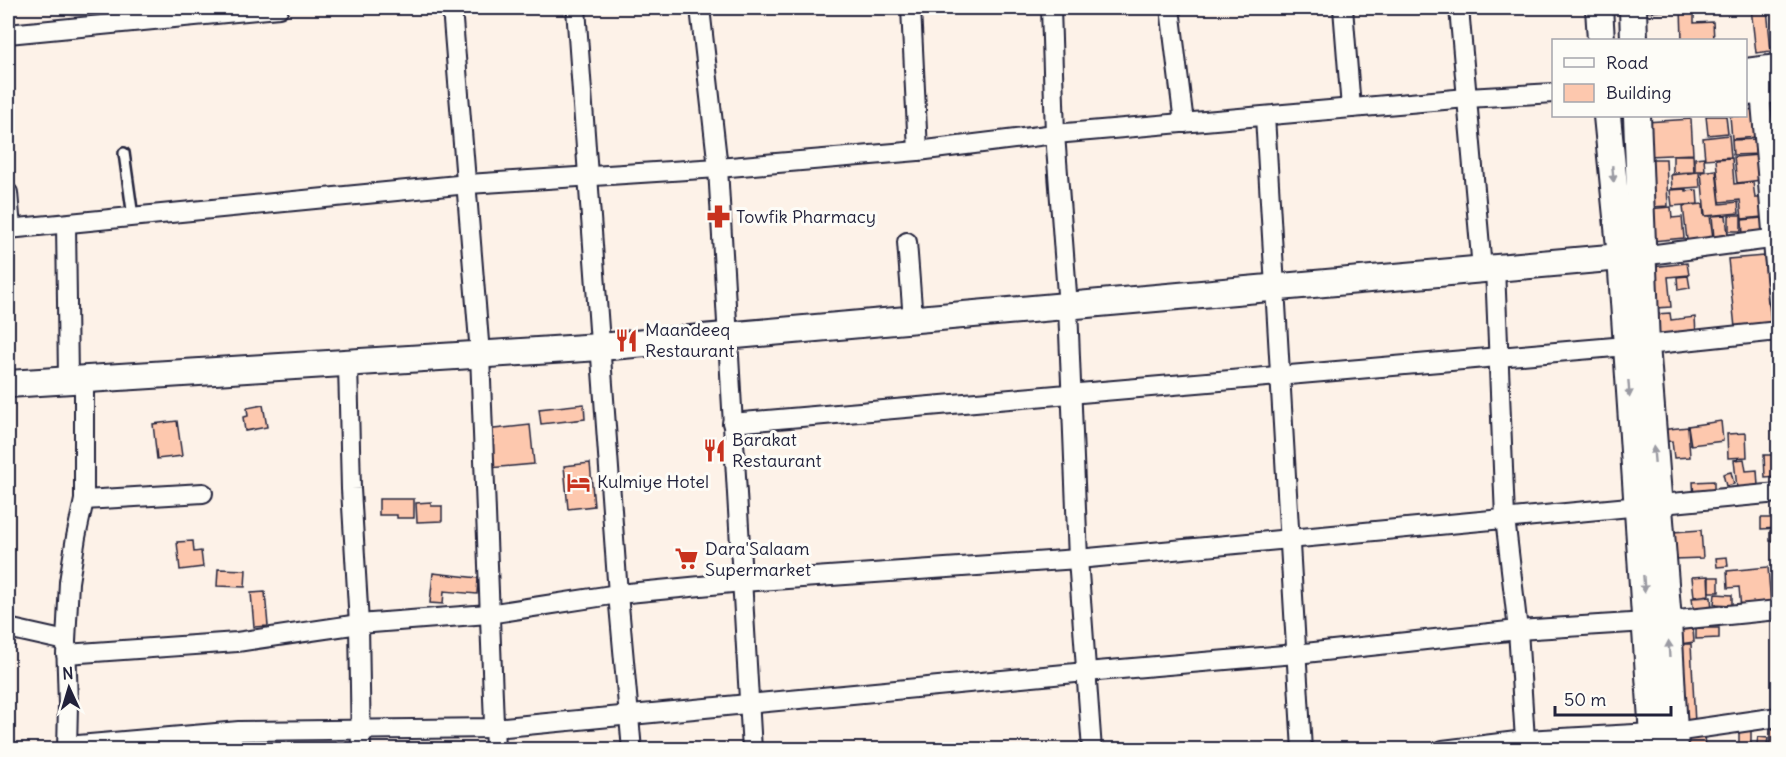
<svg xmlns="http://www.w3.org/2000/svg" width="1786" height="757" font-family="Delius,sans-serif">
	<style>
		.building { fill: #fdc8ae; stroke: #22223b; stroke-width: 1.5 }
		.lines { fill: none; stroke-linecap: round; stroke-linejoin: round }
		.lane-casing { stroke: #22223b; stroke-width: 14 }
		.street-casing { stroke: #22223b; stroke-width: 22 }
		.secondary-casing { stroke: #22223b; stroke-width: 30 }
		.lane { stroke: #fdfcf7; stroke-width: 9 }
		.street { stroke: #fdfcf7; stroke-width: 18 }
		.secondary { stroke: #fdfcf7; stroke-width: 26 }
		.oneway { fill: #9a9aa2 }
		.labels { text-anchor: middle; stroke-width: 6; stroke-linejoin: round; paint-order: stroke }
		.poi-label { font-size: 18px; fill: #22223b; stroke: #fdfcf7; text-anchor: start }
	</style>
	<rect width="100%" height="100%" fill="#fdf2e8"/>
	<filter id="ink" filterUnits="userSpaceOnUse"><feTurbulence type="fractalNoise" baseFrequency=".0167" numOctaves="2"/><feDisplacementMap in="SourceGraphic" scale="12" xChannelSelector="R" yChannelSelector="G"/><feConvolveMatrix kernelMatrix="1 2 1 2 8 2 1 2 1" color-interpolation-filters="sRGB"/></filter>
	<g filter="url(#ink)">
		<g class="building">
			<polygon points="1642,8 1665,8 1666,11 1642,12"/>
			<polygon points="1681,8 1694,8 1694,23 1713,22 1714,40 1682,40"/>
			<polygon points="1751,8 1767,8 1771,51 1756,53"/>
			<polygon points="1755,109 1757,137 1732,139 1730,116 1746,116 1746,110"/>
			<polygon points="1778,111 1778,149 1768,150 1764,112"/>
			<polygon points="1706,116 1726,116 1728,133 1708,135"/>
			<polygon points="1691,119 1693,154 1648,156 1646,122"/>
			<polygon points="1729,135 1731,157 1705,159 1703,138"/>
			<polygon points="1759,139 1760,154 1733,155 1732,140"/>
			<polygon points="1673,155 1693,155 1694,172 1673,173"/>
			<polygon points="1759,155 1761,180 1737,183 1734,157"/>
			<polygon points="1704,157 1705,171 1695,171 1695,158"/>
			<polygon points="1732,158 1734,184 1753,182 1755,198 1760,198 1762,217 1742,219 1740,200 1720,202 1716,159"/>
			<polygon points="1651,159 1666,159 1668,206 1652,207"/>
			<polygon points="1716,170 1720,204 1738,202 1739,213 1705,216 1701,172"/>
			<polygon points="1699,172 1700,187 1672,189 1671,175"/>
			<polygon points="1686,189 1686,191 1697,190 1698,204 1672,206 1670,190"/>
			<polygon points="1703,204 1704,216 1710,216 1713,238 1687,240 1683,206"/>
			<polygon points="1671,207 1672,218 1682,217 1684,238 1652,241 1648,209"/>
			<polygon points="1726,215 1728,236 1714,238 1712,216"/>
			<rect x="1729" y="215" width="12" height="16"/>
			<polygon points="1762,218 1763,232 1743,234 1742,220"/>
			<polygon points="1764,256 1771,324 1735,328 1728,259"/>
			<polygon points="1687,263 1689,275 1668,277 1671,307 1656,308 1652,267"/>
			<polygon points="1688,276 1690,288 1678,290 1677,277"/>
			<polygon points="1670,313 1671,320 1695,317 1696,335 1659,339 1656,314"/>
			<polygon points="584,404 585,419 541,424 539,409"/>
			<polygon points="263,405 267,427 245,431 243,417 248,416 247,408"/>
			<polygon points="177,421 182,456 157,459 153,424"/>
			<polygon points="1721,421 1723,441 1691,445 1688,426"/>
			<polygon points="530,425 534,464 489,468 485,430"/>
			<polygon points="1688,427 1690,457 1674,458 1672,441 1660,442 1659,430"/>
			<polygon points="1746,433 1747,457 1728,458 1727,434"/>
			<polygon points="1764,455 1778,455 1778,477 1765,478"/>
			<polygon points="1744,459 1746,471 1757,470 1758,486 1737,488 1734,460"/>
			<polygon points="590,463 594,506 568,509 564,466"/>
			<polygon points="1731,472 1734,484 1726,486 1723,474"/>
			<polygon points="1714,481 1714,499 1694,499 1693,482"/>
			<polygon points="379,499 414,499 414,518 397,518 397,515 379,515"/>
			<polygon points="431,502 431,506 442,506 442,521 417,522 416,503"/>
			<polygon points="1761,518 1778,518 1778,528 1761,529"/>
			<polygon points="1701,530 1703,558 1674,559 1673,532"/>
			<polygon points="1778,530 1778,541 1770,541 1770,531"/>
			<polygon points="193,541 194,552 201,551 203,567 180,570 177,542"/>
			<polygon points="1727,557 1728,566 1717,567 1716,558"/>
			<polygon points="1768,567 1771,606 1741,609 1739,587 1728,588 1727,571"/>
			<polygon points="218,569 246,570 245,587 217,586"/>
			<polygon points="1778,569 1778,586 1776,587 1774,570"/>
			<polygon points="433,573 478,578 477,594 444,591 443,604 430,603"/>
			<polygon points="1708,576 1709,595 1694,597 1692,577"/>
			<rect x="1709" y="577" width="10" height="15"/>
			<polygon points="265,592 268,626 254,627 251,593"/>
			<polygon points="1715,594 1732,595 1732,605 1714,604"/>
			<polygon points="1711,597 1712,612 1694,614 1692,598"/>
			<rect x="1775" y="624" width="3" height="15"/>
			<polygon points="1696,628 1719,628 1719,638 1696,639"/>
			<polygon points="1693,629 1694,642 1680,644 1679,630"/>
			<polygon points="1678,644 1691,644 1695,724 1681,724"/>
			<polygon points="1770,729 1778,729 1778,750 1769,750"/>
			<rect x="1739" y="730" width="12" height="20"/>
			<polygon points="1704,733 1705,750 1684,750 1683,734"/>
			<polygon points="1758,737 1768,738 1766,750 1756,750"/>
		</g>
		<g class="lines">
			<defs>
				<polyline id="lane" points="124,153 133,217"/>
				<g id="street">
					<polyline points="452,8 480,354 495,750"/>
					<polyline points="576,8 618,594 632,750"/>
					<polyline points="700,8 718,168 752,750"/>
					<polyline points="911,8 918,151"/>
					<polyline points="1051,8 1055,134 1068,307 1078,559 1092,750"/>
					<polyline points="1170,8 1184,123"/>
					<polyline points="1343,8 1351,108"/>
					<polyline points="1459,8 1482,269"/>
					<polyline points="8,34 279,8"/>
					<polyline points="1760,91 1778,300"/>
					<polyline points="1265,116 1302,750"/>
					<polyline points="8,193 11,228"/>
					<polyline points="66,224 68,379"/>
					<polyline points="8,229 468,184 718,168 918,151 1055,134 1467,98 1554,93"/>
					<polyline points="907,242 913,320"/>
					<polyline points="1641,256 1778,238"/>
					<polyline points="1495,268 1505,518 1518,630 1525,740"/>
					<polyline points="1646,345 1778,331"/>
					<polyline points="348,364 351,489 359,624 361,750"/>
					<polyline points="732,423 1626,346"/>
					<polyline points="84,500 203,493"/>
					<polyline points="1668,621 1778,610"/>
					<polyline points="8,628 66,641"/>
					<polyline points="66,654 237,642 359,624 488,614 618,594 742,582 1078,559 1778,493"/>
					<polyline points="1674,732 1778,717"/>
					<polyline points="67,746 239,731 494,728 1086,672 1296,654 1518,630 1647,622"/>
					<polyline points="67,750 68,704 66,641 69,582 76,537 84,500 84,378"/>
					<polyline points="1443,750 1525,740 1653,733"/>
				</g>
				<g id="secondary">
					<polyline points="1599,8 1601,40"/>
					<polyline points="1633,8 1634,40"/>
					<polyline points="1746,72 1778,68"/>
					<polyline points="1746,92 1778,89"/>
					<polyline points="1607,116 1621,257 1654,750"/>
					<polyline points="1637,116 1646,345 1668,621 1675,750"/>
					<polyline points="8,384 600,347 1621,257"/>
				</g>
			</defs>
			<use href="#lane" class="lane-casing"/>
			<use href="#street" class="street-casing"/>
			<use href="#secondary" class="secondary-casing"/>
			<use href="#lane" class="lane"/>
			<use href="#street" class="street"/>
			<use href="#secondary" class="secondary"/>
		</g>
		<defs><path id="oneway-solid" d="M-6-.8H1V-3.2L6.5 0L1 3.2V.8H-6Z" transform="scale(1.5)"/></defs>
		<g class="oneway">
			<use href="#oneway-solid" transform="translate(1613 174) rotate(85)"/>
			<use href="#oneway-solid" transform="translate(1629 389) rotate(86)"/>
			<use href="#oneway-solid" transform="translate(1654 455) rotate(-95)"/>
			<use href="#oneway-solid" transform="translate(1644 584) rotate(86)"/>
			<use href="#oneway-solid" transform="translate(1669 649) rotate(-93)"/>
		</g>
	</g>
	<defs>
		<symbol id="pharmacy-bare" viewBox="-9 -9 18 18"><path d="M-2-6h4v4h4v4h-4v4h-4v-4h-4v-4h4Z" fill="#c8321e" stroke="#fdfcf7" stroke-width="2.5" paint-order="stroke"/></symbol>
		<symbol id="restaurant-bare" viewBox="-9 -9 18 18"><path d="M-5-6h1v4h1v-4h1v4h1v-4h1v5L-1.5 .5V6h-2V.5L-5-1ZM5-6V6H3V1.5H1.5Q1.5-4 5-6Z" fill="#c8321e" stroke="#fdfcf7" stroke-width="2.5" paint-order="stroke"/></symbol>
		<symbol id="hotel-bare" viewBox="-9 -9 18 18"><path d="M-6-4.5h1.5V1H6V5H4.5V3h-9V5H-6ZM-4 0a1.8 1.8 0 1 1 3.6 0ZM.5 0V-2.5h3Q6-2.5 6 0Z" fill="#c8321e" stroke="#fdfcf7" stroke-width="2.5" paint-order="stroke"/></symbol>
		<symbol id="supermarket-bare" viewBox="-9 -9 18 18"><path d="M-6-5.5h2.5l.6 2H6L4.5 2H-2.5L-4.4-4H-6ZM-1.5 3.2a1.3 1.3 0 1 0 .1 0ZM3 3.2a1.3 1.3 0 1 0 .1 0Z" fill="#c8321e" stroke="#fdfcf7" stroke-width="2.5" paint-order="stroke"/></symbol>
	</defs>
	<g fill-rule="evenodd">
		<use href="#pharmacy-bare" x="702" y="200" width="33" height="33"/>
		<use href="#restaurant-bare" x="610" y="324" width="33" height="33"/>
		<use href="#restaurant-bare" x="698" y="434" width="33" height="33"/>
		<use href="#hotel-bare" x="562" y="466" width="33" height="33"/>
		<use href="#supermarket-bare" x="670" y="542" width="33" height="33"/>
	</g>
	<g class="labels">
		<g class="poi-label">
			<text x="736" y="223">Towfik Pharmacy</text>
			<text x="645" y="336">Maandeeq<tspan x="645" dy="21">Restaurant</tspan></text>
			<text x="732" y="446">Barakat<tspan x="732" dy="21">Restaurant</tspan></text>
			<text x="597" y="488">Kulmiye Hotel</text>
			<text x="705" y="555">Dara'Salaam<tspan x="705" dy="21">Supermarket</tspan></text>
		</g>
	</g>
	<rect width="1786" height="757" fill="none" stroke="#fdfcf7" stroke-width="30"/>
	<rect x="15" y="15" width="1756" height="727" fill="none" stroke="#22223b" stroke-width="2" filter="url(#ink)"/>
	<rect x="1552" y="39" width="195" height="78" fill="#fdfcf7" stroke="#a5a5ac" stroke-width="1.5"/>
	<rect x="1564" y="58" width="30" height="9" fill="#fdfcf7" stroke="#a5a5ac" stroke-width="1.5"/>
	<text x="1606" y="69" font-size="18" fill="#22223b">Road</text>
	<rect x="1564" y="84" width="30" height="18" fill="#fdc8ae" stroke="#a5a5ac" stroke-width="1.5"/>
	<text x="1606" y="99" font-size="18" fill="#22223b">Building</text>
	<g transform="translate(69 688) rotate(356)" stroke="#fdfcf7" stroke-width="4.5" paint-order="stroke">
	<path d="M0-4.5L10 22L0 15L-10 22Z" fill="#22223b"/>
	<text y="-9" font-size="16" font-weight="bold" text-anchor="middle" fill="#22223b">N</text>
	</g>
	<path d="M1555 706v9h116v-9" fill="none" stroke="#22223b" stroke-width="3"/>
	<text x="1564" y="706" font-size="18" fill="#22223b" stroke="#fdfcf7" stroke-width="4.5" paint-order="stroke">50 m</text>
</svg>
